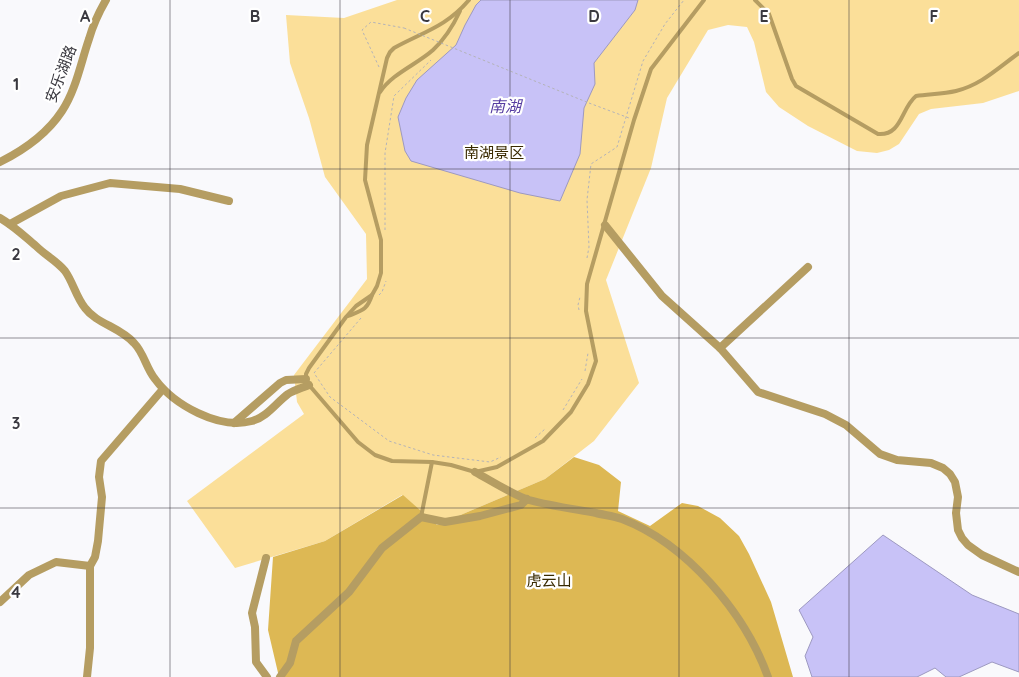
<svg xmlns="http://www.w3.org/2000/svg" width="1019" height="677" font-family="Quicksand,'Noto Sans SC',sans-serif">
	<style>
		.green { fill: #fbdf99 }
		.forest { fill: #ddb854 }
		.water { fill: #c8c2f7; stroke: #9d99c0 }
		.lines { fill: none; stroke-linecap: round; stroke-linejoin: round }
		.path { stroke: #b4b3b8; stroke-width: 1; stroke-dasharray: 2.5 2.5; stroke-linecap: butt }
		.lane { stroke: #b59d62; stroke-width: 4 }
		.street { stroke: #b59d62; stroke-width: 8 }
		.path-bridge { stroke: #b4b3b8; stroke-width: 1; stroke-dasharray: 2.5 2.5; stroke-linecap: butt }
		.grid { fill: none; stroke: #3a3940; stroke-width: 1; stroke-opacity: 0.55 }
		.labels { text-anchor: middle; stroke-width: 4.5; stroke-linejoin: round; paint-order: stroke }
		.street-label { font-size: 15px; fill: #3a3940; stroke: #fff }
		.park-label { font-size: 15px; fill: #392a00; stroke: #fff }
		.water-label { font-size: 16px; font-style: italic; fill: #563da1; stroke: #fff }
		.grid-label { font-size: 16px; text-anchor: middle; font-weight: bold; fill: #3a3940; stroke: #fff; stroke-width: 4.5; stroke-linejoin: round; paint-order: stroke }
	</style>
	<rect width="100%" height="100%" fill="#f9f9fc"/>
	<polygon class="green" points="397,0 1019,0 1019,91 983,103 931,109 919,114 899,144 889,150 877,153 857,151 808,126 779,107 766,92 754,42 747,27 728,25 708,30 667,98 651,168 606,280 639,383 594,441 545,479 437,525 402,495 325,541 235,568 187,501 304,414 297,402 294,375 367,279 366,234 325,177 309,118 290,63 286,15 344,18"/>
	<polygon class="forest" points="574,457 599,465 621,482 618,511 650,526 682,503 698,506 720,518 739,536 749,554 771,602 793,677 279,677 268,630 273,557 325,541 403,495 437,525 545,479"/>
	<g class="water">
		<polygon points="481,0 638,0 635,10 594,63 595,84 584,108 580,154 560,201 520,193 411,161 405,151 398,117 406,98 417,80 456,45 465,25 476,5"/>
		<polygon points="883,535 972,595 1019,614 1019,672 992,662 959,677 946,677 935,668 917,677 812,677 805,656 813,637 799,610"/>
	</g>
	<g class="lines">
		<g class="path">
			<polyline points="379,67 362,30 371,22 404,28"/>
			<polyline points="589,103 629,118"/>
			<polyline points="385,230 385,153 394,96 431,60"/>
			<polyline points="587,258 589,247 587,200 591,164 617,147 643,61 665,24 684,0"/>
			<polyline points="379,295 382,292 386,281"/>
			<polyline points="579,310 578,305 580,297"/>
			<polyline points="361,318 314,373 330,397 389,441 433,455 490,462 501,457"/>
			<polyline points="585,371 588,353"/>
			<polyline points="563,410 582,379"/>
			<polyline points="535,438 545,429"/>
		</g>
		<g class="lane">
			<path d="M 755,0 L 769,14 L 792,79 L 796,86 L 878,134 C 902,136 901,108 916,96 C 929,94 943,94 956,91 C 981,85 998,68 1019,53"/>
			<path d="M 380,92 C 393,73 416,65 433,50 C 445,39 453,26 460,11"/>
			<path d="M 348,316 C 363,310 367,310 372,295"/>
			<path d="M 306,379 L 306,374 L 309,368 L 346,317 L 356,306 L 372,295 L 377,286 L 381,273 L 381,240 L 365,180 L 367,145 L 387,58 L 390,52 L 394,48 C 423,32 446,27 469,0"/>
			<polyline points="309,385 358,442 375,455 392,461 432,462 451,465 475,472 497,467 543,441 571,412 588,384 596,361 586,311 587,284 634,120 651,69 704,0"/>
			<polyline points="421,517 432,462"/>
		</g>
		<g class="street">
			<path d="M 0,162 C 24,150 47,134 62,111 C 76,90 81,62 89,39 C 93,25 99,12 106,0"/>
			<path d="M 0,218 C 14,226 24,236 36,246 C 45,255 57,261 65,271 C 73,282 76,297 85,308 C 97,324 120,327 134,343 C 144,353 146,368 155,379 C 174,405 219,430 252,421 C 267,417 276,403 288,394 C 294,390 302,388 309,385"/>
			<polyline points="10,224 61,196 110,183 180,189 229,201"/>
			<polyline points="605,225 662,296 720,348 758,392 825,414 846,425 880,454 897,460 931,463 943,468 950,474 955,482 958,497 956,513 958,530 962,538 968,545 982,555 1019,572"/>
			<polyline points="720,348 808,267"/>
			<polyline points="234,423 280,383 286,380 306,379"/>
			<path d="M 475,472 C 490,480 513,495 529,500 C 551,506 574,509 596,513 C 604,515 614,516 622,519 C 687,544 745,613 768,677"/>
			<polyline points="266,558 252,613 255,627 256,662 267,677"/>
			<polyline points="0,602 29,575 56,562 90,566"/>
			<polyline points="87,677 90,648 90,566 95,557 98,541 102,497 99,477 101,461 163,389"/>
			<polyline points="280,677 290,663 296,641 349,592 382,548 421,517 445,522 480,516 521,505 527,499"/>
		</g>
		<polyline class="path-bridge" points="404,28 589,103"/>
	</g>
	<path class="grid" d="M 170,0 L 170,677M 340,0 L 340,677M 510,0 L 510,677M 679,0 L 679,677M 849,0 L 849,677M 0,169 L 1019,169M 0,338 L 1019,338M 0,508 L 1019,508"/>
	<g class="labels">
		<g class="street-label">
			<text transform="translate(61 74) rotate(-69)" y="5">安乐湖路</text>
		</g>
		<g class="park-label">
			<text x="494" y="158">南湖景区</text>
			<text x="549" y="586">虎云山</text>
		</g>
		<g class="water-label">
			<text x="505" y="112">南湖</text>
		</g>
	</g>
	<g class="grid-label">
		<text x="85" y="22">A</text>
		<text x="255" y="22">B</text>
		<text x="425" y="22">C</text>
		<text x="594" y="22">D</text>
		<text x="764" y="22">E</text>
		<text x="934" y="22">F</text>
		<text x="16" y="90">1</text>
		<text x="16" y="260">2</text>
		<text x="16" y="429">3</text>
		<text x="16" y="598">4</text>
	</g>
</svg>
